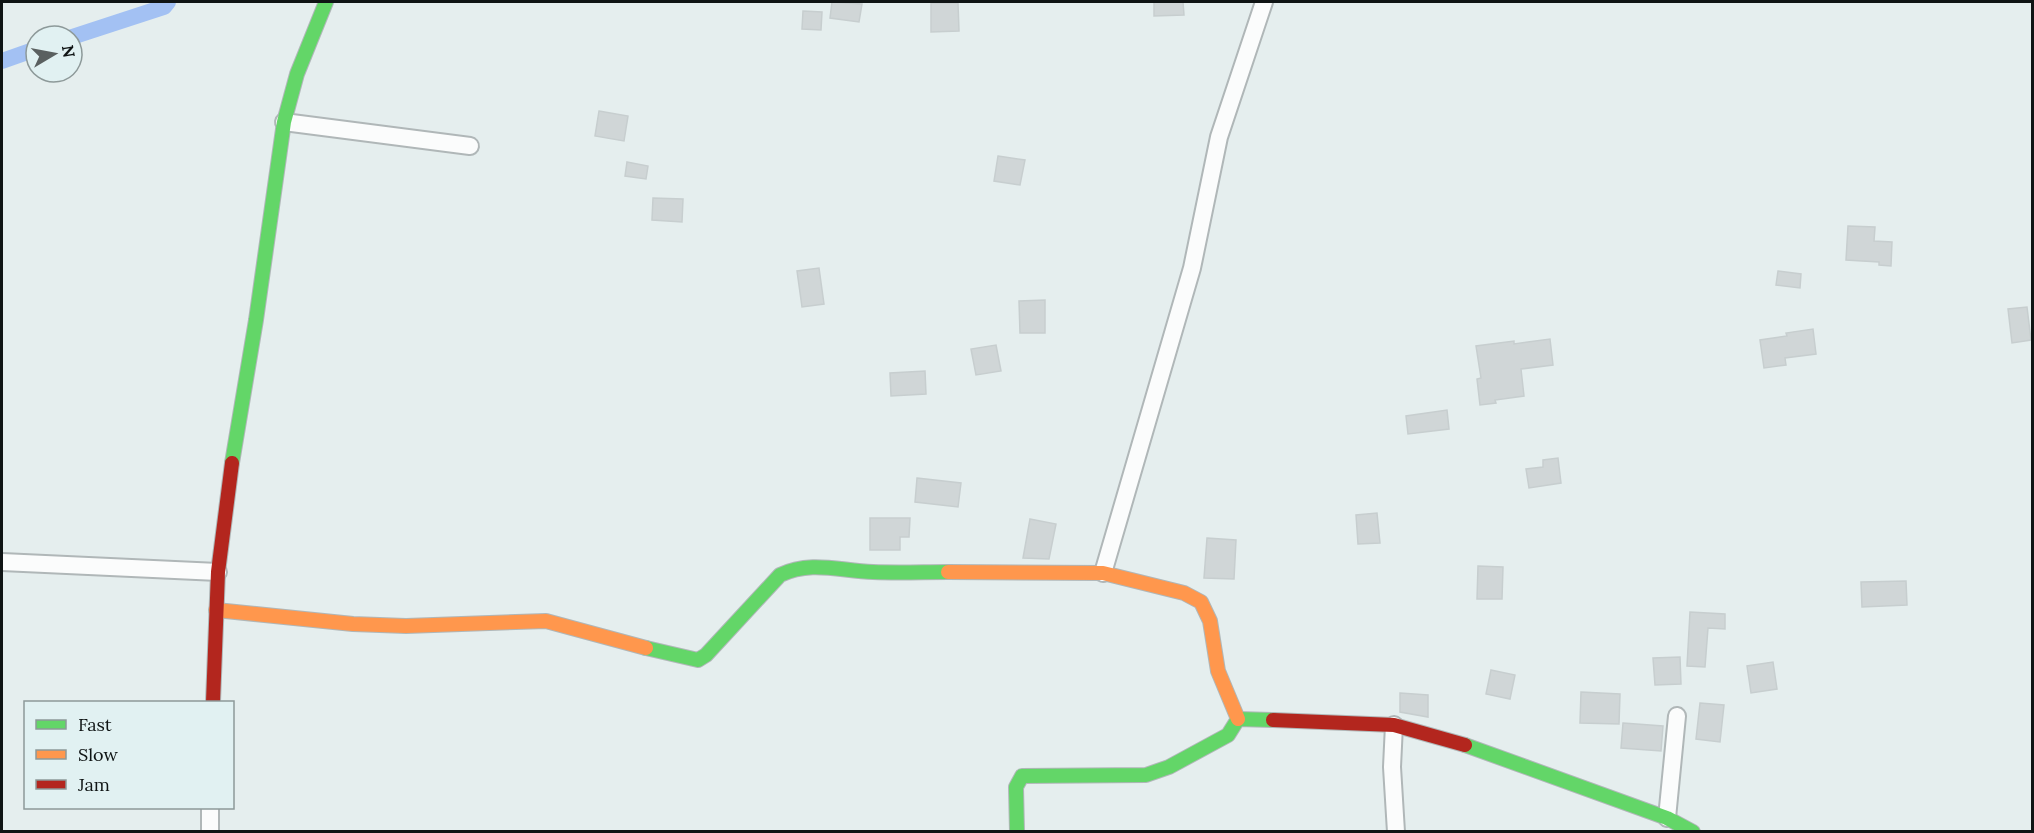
<svg xmlns="http://www.w3.org/2000/svg" width="2034" height="833" font-family="Lora,serif">
	<style>
		.lines { fill: none; stroke-linecap: round; stroke-linejoin: round }
		.canal { stroke: #a3c1f3; stroke-width: 16 }
		.building { fill: #d0d6d7; stroke: #c7cecf; stroke-width: 1.5 }
		.street-casing { stroke: #b0b7b8; stroke-width: 20 }
		.fast-casing { stroke: #b0b7b8; stroke-width: 16 }
		.slow-casing { stroke: #b0b7b8; stroke-width: 16 }
		.jam-casing { stroke: #b0b7b8; stroke-width: 16 }
		.street { stroke: #fbfcfc; stroke-width: 16 }
		.fast { stroke: #63d668; stroke-width: 14 }
		.slow { stroke: #ff974d; stroke-width: 14 }
		.jam { stroke: #b3261e; stroke-width: 14 }
	</style>
	<rect width="100%" height="100%" fill="#e5eeee"/>
	<g class="lines">
		<g class="canal">
			<polyline points="72,37 164,7 168,2"/>
			<polyline points="2,61 36,49"/>
		</g>
	</g>
	<g class="building">
		<polygon points="832,2 862,4 859,22 830,18"/>
		<polygon points="1154,2 1183,2 1184,15 1154,16"/>
		<polygon points="931,3 958,3 959,31 931,32"/>
		<polygon points="803,11 822,12 821,30 802,29"/>
		<polygon points="599,111 628,116 624,141 595,136"/>
		<polygon points="998,156 1025,160 1020,185 994,181"/>
		<polygon points="627,162 648,166 646,179 625,176"/>
		<polygon points="653,198 683,199 682,222 652,220"/>
		<polygon points="1848,226 1875,227 1874,241 1892,242 1891,266 1879,265 1879,262 1846,260"/>
		<polygon points="819,268 824,304 802,307 797,271"/>
		<polygon points="1778,271 1801,274 1800,288 1776,285"/>
		<polygon points="1045,300 1045,333 1020,333 1019,301"/>
		<polygon points="2027,307 2031,340 2012,343 2008,309"/>
		<polygon points="1813,329 1816,354 1785,358 1786,365 1764,368 1760,340 1787,336 1786,333"/>
		<polygon points="1550,339 1553,365 1521,369 1524,396 1495,400 1496,403 1480,405 1477,379 1481,378 1476,346 1514,341 1514,344"/>
		<polygon points="996,345 1001,371 976,375 971,349"/>
		<polygon points="925,371 926,394 891,396 890,373"/>
		<polygon points="1447,410 1449,429 1408,434 1406,416"/>
		<polygon points="1558,458 1561,483 1529,488 1526,469 1543,467 1543,460"/>
		<polygon points="917,478 961,483 958,507 915,502"/>
		<polygon points="1377,513 1380,543 1358,544 1356,515"/>
		<polygon points="870,518 910,518 909,537 900,537 900,550 870,550"/>
		<polygon points="1030,519 1056,524 1049,559 1023,558"/>
		<polygon points="1207,538 1236,540 1234,579 1204,578"/>
		<polygon points="1478,566 1503,567 1502,599 1477,599"/>
		<polygon points="1906,581 1907,605 1862,607 1861,582"/>
		<polygon points="1690,612 1725,614 1725,629 1708,628 1705,667 1687,666"/>
		<polygon points="1680,657 1681,684 1655,685 1653,658"/>
		<polygon points="1773,662 1777,689 1751,693 1747,666"/>
		<polygon points="1491,670 1515,675 1510,699 1486,694"/>
		<polygon points="1581,692 1620,694 1619,724 1580,723"/>
		<polygon points="1400,693 1428,695 1428,717 1400,712"/>
		<polygon points="1700,703 1724,705 1720,742 1696,739"/>
		<polygon points="1623,723 1663,726 1661,751 1621,748"/>
	</g>
	<g class="lines">
		<defs>
			<g id="street">
				<polyline points="284,122 470,146"/>
				<polyline points="2,562 218,572"/>
				<polyline points="1103,573 1192,268 1219,137 1264,2"/>
				<polyline points="1394,725 1392,767 1396,832"/>
				<polyline points="1667,818 1677,716"/>
				<polyline points="210,832 210,808"/>
			</g>
			<g id="fast">
				<polyline points="232,463 256,320 284,122 297,74 326,2"/>
				<path d="M 646,648 L 698,660 L 706,655 L 780,575 C 811,560 840,571 873,572 C 898,573 923,572 948,572"/>
				<polyline points="1465,745 1667,818 1693,832"/>
				<polyline points="1017,832 1016,787 1022,776 1146,775 1169,767 1228,735 1238,719 1273,720"/>
			</g>
			<g id="slow">
				<polyline points="948,572 1103,573 1184,593 1201,602 1210,621 1218,671 1238,719"/>
				<polyline points="216,610 353,624 406,626 546,621 646,648"/>
			</g>
			<g id="jam">
				<polyline points="213,702 218,572 232,463"/>
				<polyline points="1273,720 1394,725 1465,745"/>
			</g>
		</defs>
		<use href="#street" class="street-casing"/>
		<use href="#fast" class="fast-casing"/>
		<use href="#slow" class="slow-casing"/>
		<use href="#jam" class="jam-casing"/>
		<use href="#street" class="street"/>
		<use href="#fast" class="fast"/>
		<use href="#slow" class="slow"/>
		<use href="#jam" class="jam"/>
	</g>
	<rect width="2034" height="833" fill="none" stroke="#0f1414" stroke-width="6"/>
	<rect x="24" y="701" width="210" height="108" fill="#e1f1f2" stroke="#8d9999" stroke-width="1.5"/>
	<rect x="36" y="720" width="30" height="9" fill="#63d668" stroke="#8d9999" stroke-width="1.5"/>
	<text x="78" y="731" font-size="18" fill="#0f1414">Fast</text>
	<rect x="36" y="750" width="30" height="9" fill="#ff974d" stroke="#8d9999" stroke-width="1.5"/>
	<text x="78" y="761" font-size="18" fill="#0f1414">Slow</text>
	<rect x="36" y="780" width="30" height="9" fill="#b3261e" stroke="#8d9999" stroke-width="1.5"/>
	<text x="78" y="791" font-size="18" fill="#0f1414">Jam</text>
	<g transform="translate(54 54) rotate(80)"><circle r="28" fill="#e1f1f2" stroke="#8d9999" stroke-width="1.5"/>
	<path d="M0-4.5L10 22L0 15L-10 22Z" fill="#5a6060"/>
	<text y="-9" font-size="16" font-weight="bold" text-anchor="middle" fill="#0f1414">N</text>
	</g>
</svg>
